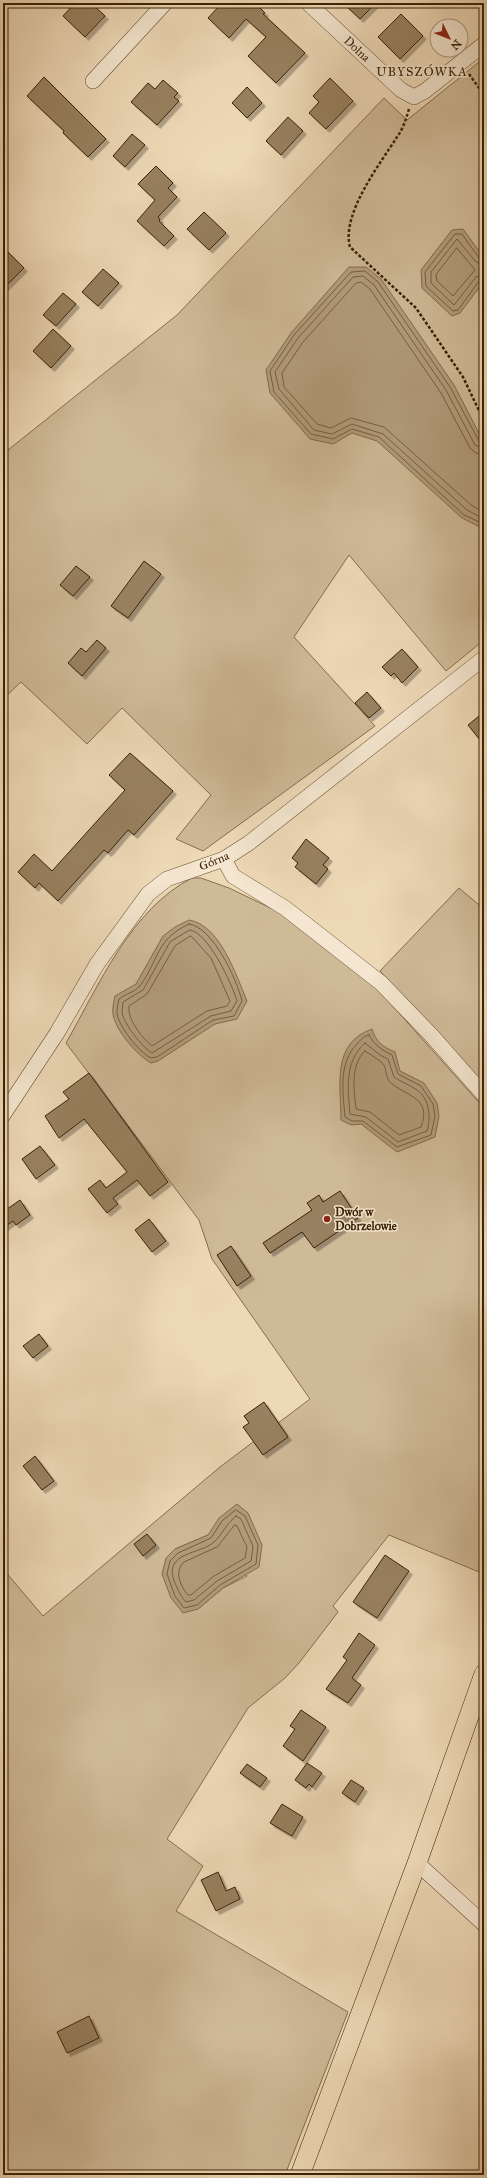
<svg xmlns="http://www.w3.org/2000/svg" width="487" height="2178" font-family="'IM FELL Great Primer',serif">
	<style>
		.green { fill: #cfba98; stroke: #846e4e; fill-rule: evenodd }
		.water { fill: #b19b7a; stroke: #816b4a }
		.lines { fill: none; stroke-linecap: round; stroke-linejoin: round }
		.shore { stroke: #765e3e; stroke-width: 1 }
		.building { fill: #988161; stroke: #3a2203; filter: url(#shadow) }
		.minor-casing { stroke: #675030; stroke-width: 16 }
		.major-casing { stroke: #3a2203; stroke-width: 20 }
		.path { stroke: #3a2203; stroke-width: 2.5; stroke-dasharray: 3 2; stroke-linecap: butt }
		.minor { stroke: #f4e6d0; stroke-width: 15 }
		.major { stroke: #eed9b7; stroke-width: 19 }
		.poi-dot { fill: #8f2418; stroke: #f4e6d0; stroke-width: 1.5 }
		.labels { text-anchor: middle; stroke-width: 3; stroke-linejoin: round; paint-order: stroke }
		.street-label { font-size: 12px; fill: #3a2203; stroke: #f4e6d0 }
		.poi-label { font-size: 12px; font-weight: bold; fill: #3a2203; stroke: #f4e6d0; text-anchor: start }
		.neighbourhood-label { font-size: 13px; letter-spacing: 1px; fill: #3a2203; stroke: #f4e6d0 }
	</style>
	<defs>
		<filter id="shadow"><feDropShadow dx="3.5" dy="3.5" stdDeviation="0" flood-color="#0004"/></filter>
	</defs>
	<rect width="100%" height="100%" fill="#eed9b7"/>
	<filter id="stains"><feTurbulence type="fractalNoise" baseFrequency=".005" numOctaves="4"/><feColorMatrix values="0 0 0 0 .2 0 0 0 0 .09 0 0 0 0 .02 0 0 0 .5 -.17"/></filter>
	<radialGradient id="worn" r=".72"><stop offset=".6" stop-color="#630" stop-opacity="0"/><stop offset="1" stop-color="#630" stop-opacity=".3"/></radialGradient>
	<g class="green">
		<polygon points="484,58 484,640 446,671 349,555 294,637 375,726 203,851 176,839 211,795 122,708 87,744 21,682 3,699 3,454 177,315 384,98 407,120"/>
		<path d="M 192,878 L 201,878 L 229,888 L 283,914 L 374,985 L 484,1108 L 484,1574 L 389,1535 L 333,1606 L 338,1612 L 299,1663 L 285,1678 L 248,1708 L 167,1839 L 203,1866 L 176,1911 L 348,2012 L 285,2175 L 3,2175 L 3,1569 L 43,1616 L 220,1467 L 310,1399 L 212,1259 L 199,1220 L 66,1043 C 99,985 131,909 192,878 ZM 208,1535 L 247,1576 L 223,1588 L 198,1609 L 175,1549 Z"/>
		<polygon points="459,888 484,909 484,1086 380,971"/>
	</g>
	<g class="water">
		<polygon points="463,229 484,258 484,281 460,313 452,316 422,288 421,270 452,230"/>
		<polygon points="349,267 366,267 381,279 454,385 484,443 484,529 462,518 377,441 352,433 333,444 310,439 270,393 266,370 291,333"/>
		<path d="M 189,920 C 220,925 236,975 247,1001 L 237,1019 L 215,1024 L 158,1061 L 151,1063 C 137,1055 115,1030 113,1014 C 112,1009 114,1001 115,996 L 136,984 L 163,936 L 175,927 Z"/>
		<path d="M 372,1029 C 376,1042 383,1047 395,1052 L 400,1071 L 424,1083 L 437,1103 L 439,1116 L 435,1137 L 397,1152 L 361,1124 L 351,1125 L 341,1120 C 341,1086 331,1043 372,1029 Z"/>
		<polygon points="237,1504 248,1513 262,1545 259,1567 223,1588 198,1609 183,1613 171,1598 162,1574 166,1558 175,1549 208,1535 219,1518"/>
	</g>
	<g class="lines">
		<g class="shore">
			<polygon points="457,248 475,270 453,296 437,281 436,275"/>
			<polyline points="484,260 479,258 462,234 455,234 425,272 426,286 453,311 458,310 479,281 484,279"/>
			<polyline points="484,265 476,262 457,239 431,272 431,283 454,305 476,277 484,274"/>
			<polyline points="484,444 479,441 450,387 378,282 365,271 351,272 294,335 270,371 274,392 311,434 333,439 352,429 379,437 464,515 484,524"/>
			<polyline points="484,449 475,445 446,390 374,285 363,276 353,277 298,338 275,372 279,389 314,430 332,434 352,424 383,434 467,510 484,519"/>
			<polyline points="484,455 476,453 470,448 441,393 370,289 361,282 356,283 303,342 282,373 284,387 317,424 331,428 351,418 384,427 471,505 484,512"/>
			<path d="M 189,924 C 213,927 237,980 242,1001 L 234,1016 L 213,1020 L 157,1057 L 151,1058 C 140,1053 117,1025 117,1012 C 117,1008 118,1003 119,999 C 125,994 135,992 140,986 C 159,960 155,940 189,924 Z"/>
			<path d="M 190,930 C 208,932 232,984 237,1001 L 231,1011 L 211,1016 L 152,1053 C 143,1048 123,1023 122,1012 C 122,1009 123,1005 123,1002 L 143,990 L 170,942 Z"/>
			<path d="M 191,936 L 211,958 L 230,1001 L 227,1006 L 207,1011 L 152,1046 C 142,1038 127,1019 129,1006 L 147,994 L 175,946 Z"/>
			<path d="M 369,1035 C 374,1045 382,1050 392,1055 L 398,1074 L 421,1086 L 433,1104 L 435,1116 L 431,1135 L 397,1147 L 363,1121 L 352,1121 L 345,1117 C 343,1093 338,1063 357,1044 C 361,1040 363,1036 369,1035 Z"/>
			<path d="M 365,1043 L 380,1055 L 388,1059 L 394,1077 C 401,1082 410,1085 417,1090 C 430,1099 431,1118 427,1131 L 398,1142 L 366,1117 L 350,1114 C 348,1088 344,1062 365,1043 Z"/>
			<path d="M 365,1051 C 367,1052 382,1062 383,1064 C 387,1068 385,1076 389,1081 C 403,1096 433,1096 421,1127 L 399,1135 L 370,1112 L 356,1109 C 354,1090 350,1065 365,1051 Z"/>
			<polygon points="236,1510 245,1516 258,1545 256,1564 220,1585 197,1605 184,1608 175,1596 167,1574 170,1561 178,1553 211,1538 222,1521"/>
			<path d="M 236,1516 L 241,1519 L 253,1546 L 251,1561 L 217,1581 L 194,1600 L 186,1602 C 180,1596 178,1589 174,1581 C 164,1551 200,1555 214,1542 C 223,1534 225,1525 236,1516 Z"/>
			<path d="M 235,1525 L 237,1526 L 247,1547 L 245,1558 L 214,1576 L 191,1595 L 188,1595 C 180,1586 174,1571 184,1562 L 217,1547 Z"/>
		</g>
	</g>
	<g class="building">
		<polygon points="75,3 91,3 105,16 85,37 63,16"/>
		<polygon points="222,3 255,3 265,13 263,14 305,53 276,83 248,56 266,37 246,19 229,38 208,18"/>
		<polygon points="343,3 376,3 360,19"/>
		<polygon points="401,14 423,36 400,59 378,37"/>
		<polygon points="44,77 106,139 88,157 63,133 64,131 27,96"/>
		<polygon points="330,78 353,101 326,129 309,113 319,102 313,96"/>
		<polygon points="163,80 178,93 174,97 179,101 157,125 131,102 148,83 155,89"/>
		<polygon points="247,87 262,103 247,118 232,103"/>
		<polygon points="288,117 303,131 281,155 266,141"/>
		<polygon points="132,134 145,145 125,167 113,156"/>
		<polygon points="156,166 173,183 168,188 177,197 158,217 160,219 159,221 174,236 164,246 137,221 155,200 138,184"/>
		<polygon points="204,212 226,233 209,250 187,229"/>
		<polygon points="3,247 24,268 3,289"/>
		<polygon points="103,269 119,283 98,306 82,292"/>
		<polygon points="63,293 76,304 56,326 43,315"/>
		<polygon points="53,329 71,346 51,368 33,351"/>
		<polygon points="144,561 161,574 128,618 111,606"/>
		<polygon points="76,566 90,577 73,596 60,585"/>
		<polygon points="97,640 106,648 82,676 68,663 81,648 86,652"/>
		<polygon points="402,649 418,667 402,683 394,673 391,676 382,667"/>
		<polygon points="367,692 381,708 369,718 355,703"/>
		<polygon points="484,712 484,745 468,725"/>
		<polygon points="130,753 173,791 134,835 128,830 108,853 104,850 58,901 39,883 35,888 18,872 34,854 52,871 125,790 109,775"/>
		<polygon points="306,839 329,858 323,865 328,869 316,884 295,867 298,863 292,858"/>
		<polygon points="89,1073 168,1182 150,1196 137,1180 113,1198 118,1204 107,1213 88,1189 100,1180 106,1188 127,1172 84,1119 59,1138 45,1116 69,1099 63,1092"/>
		<polygon points="40,1146 55,1165 36,1179 22,1159"/>
		<polygon points="340,1191 358,1218 314,1248 302,1232 270,1253 263,1243 312,1210 307,1203 319,1195 323,1202"/>
		<polygon points="20,1200 30,1215 16,1225 13,1221 3,1228 3,1212"/>
		<polygon points="149,1219 166,1241 152,1252 135,1230"/>
		<polygon points="231,1246 251,1276 237,1286 217,1255"/>
		<polygon points="39,1334 48,1346 33,1358 23,1346"/>
		<polygon points="264,1402 288,1437 263,1455 243,1427 249,1423 244,1416"/>
		<polygon points="35,1456 54,1481 42,1490 23,1466"/>
		<polygon points="147,1534 156,1545 143,1556 134,1544"/>
		<polygon points="385,1555 409,1571 377,1618 353,1602"/>
		<polygon points="359,1633 375,1645 352,1678 361,1685 348,1703 326,1689 347,1660 343,1657"/>
		<polygon points="301,1710 326,1727 303,1761 283,1746 295,1729 290,1726"/>
		<polygon points="307,1763 322,1773 312,1787 309,1784 306,1788 295,1780"/>
		<polygon points="247,1764 267,1778 260,1787 240,1773"/>
		<polygon points="351,1780 364,1788 355,1802 342,1793"/>
		<polygon points="282,1804 303,1817 292,1836 270,1823"/>
		<polygon points="218,1872 226,1891 235,1887 240,1899 216,1911 201,1880"/>
		<polygon points="89,2016 99,2038 67,2053 57,2032"/>
	</g>
	<g class="lines">
		<defs>
			<g id="minor">
				<polyline points="308,3 401,90 414,97 425,91 484,44"/>
				<polyline points="93,81 165,3"/>
				<polyline points="224,859 233,876 285,908 381,983 432,1036 484,1095"/>
				<polyline points="3,1115 57,1033 97,964 148,894 167,879 224,859 249,843 484,658"/>
				<polyline points="417,1863 484,1924"/>
			</g>
			<polyline id="major" points="300,2175 417,1863 484,1674"/>
		</defs>
		<use href="#minor" class="minor-casing"/>
		<use href="#major" class="major-casing"/>
		<g class="path">
			<polyline points="469,74 484,95"/>
			<path d="M 409,109 C 406,119 403,129 397,137 C 380,164 341,214 350,247 L 416,308 L 463,377 L 484,421"/>
		</g>
		<use href="#minor" class="minor"/>
		<use href="#major" class="major"/>
	</g>
	<circle class="poi-dot" cx="327" cy="1219" r="4"/>
	<g class="labels">
		<g class="street-label">
			<text transform="translate(357 49) rotate(43)" y="4">Dolna</text>
			<text transform="translate(214 861) rotate(-23)" y="4">Górna</text>
		</g>
		<g class="poi-label">
			<text x="335" y="1216">Dwór w<tspan x="335" dy="14">Dobrzelowie</tspan></text>
		</g>
		<g class="neighbourhood-label">
			<text x="422" y="76">UBYSZÓWKA</text>
		</g>
	</g>
	<rect width="487" height="2178" fill="none" stroke="#eed9b7" stroke-width="16"/>
	<rect x="4" y="4" width="479" height="2170" fill="none" stroke="#3a2203" stroke-width="2"/>
	<rect x="8" y="8" width="471" height="2162" fill="none" stroke="#3a2203"/>
	<g transform="translate(449 38) rotate(133)"><circle r="19" fill="#f4e6d0" stroke="#aa987e"/>
	<path d="M0-3L7 15L0 10L-7 15Z" fill="#8f2418"/>
	<text y="-6" font-size="11" font-weight="bold" text-anchor="middle" fill="#3a2203">N</text>
	</g>
	<rect width="100%" height="100%" filter="url(#stains)"/>
	<rect width="100%" height="100%" fill="url(#worn)"/>
</svg>
